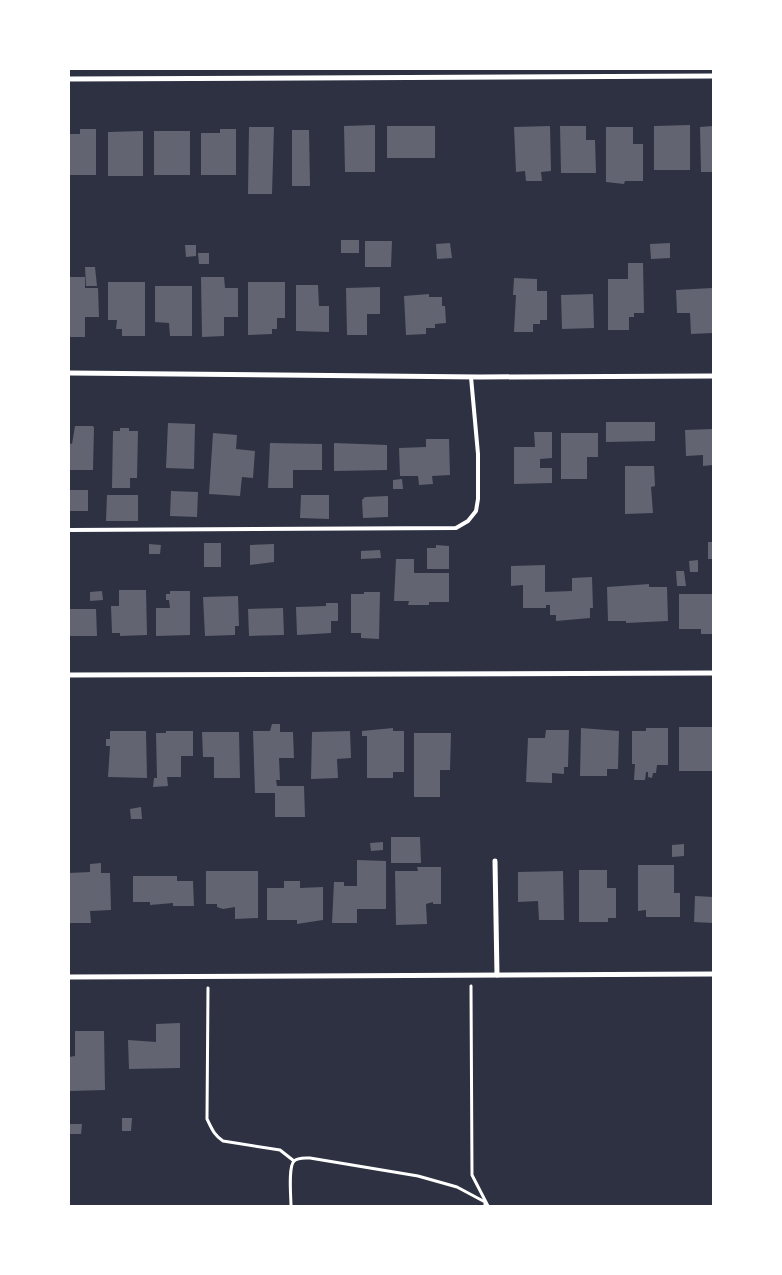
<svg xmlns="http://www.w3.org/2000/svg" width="782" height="1275" font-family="Cabin,sans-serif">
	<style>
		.building { fill: #626471 }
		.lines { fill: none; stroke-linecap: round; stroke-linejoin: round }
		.path { stroke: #fff; stroke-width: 3 }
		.service { stroke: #fff; stroke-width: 4 }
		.minor { stroke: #fff; stroke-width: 5 }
	</style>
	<rect width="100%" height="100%" fill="#2d3142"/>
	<g class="building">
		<polygon points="375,125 375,172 345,172 344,126"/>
		<polygon points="690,125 690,170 654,170 654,126"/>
		<rect x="387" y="126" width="48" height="32"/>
		<polygon points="550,126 551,171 541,172 542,181 526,181 525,171 516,172 514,127"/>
		<polygon points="560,126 586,126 586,140 595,140 596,173 561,173"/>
		<polygon points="713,126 713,172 701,172 700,127"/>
		<polygon points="249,127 274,127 272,194 248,194"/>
		<polygon points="606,127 633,127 633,144 643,144 643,181 625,181 624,184 606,182"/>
		<polygon points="80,129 96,129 96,175 69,175 69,134 80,134"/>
		<polygon points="220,129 236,129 236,175 201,175 201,133 220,133"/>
		<polygon points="292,130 309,130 310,186 292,186"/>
		<polygon points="143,131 143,176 108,176 108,132"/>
		<rect x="154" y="131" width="36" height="44"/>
		<rect x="341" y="240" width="18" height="13"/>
		<polygon points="365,241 392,241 391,267 365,267"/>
		<polygon points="450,243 452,258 437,259 436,244"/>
		<polygon points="670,243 670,258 651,259 650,244"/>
		<polygon points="185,245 196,245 196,256 186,257"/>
		<polygon points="198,253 209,253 209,264 199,264"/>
		<polygon points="628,263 643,263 644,313 634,313 634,317 629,317 629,330 608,330 608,279 628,279"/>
		<polygon points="85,267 95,267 97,286 86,286"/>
		<polygon points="69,277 85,277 85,288 98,288 99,317 85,317 85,337 69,337"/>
		<polygon points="201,277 224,277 225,288 238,288 238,317 224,317 224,336 202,337"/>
		<polygon points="514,278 537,279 537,291 547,291 547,320 540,320 540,324 533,324 533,332 514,332 516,295 513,295"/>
		<polygon points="108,282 145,282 145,336 122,336 122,329 116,329 117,320 108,320"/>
		<polygon points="248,282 285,282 285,318 277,318 277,329 272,329 272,334 248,335"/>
		<polygon points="296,285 318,285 319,306 329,306 329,332 296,331"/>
		<polygon points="155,286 192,286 192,336 170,336 169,323 155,322"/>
		<polygon points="380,287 380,314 367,314 367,335 347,335 346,288"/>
		<polygon points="712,288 713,333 691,334 690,313 677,313 676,290"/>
		<polygon points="429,294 429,297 442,297 442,306 445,306 446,323 435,324 435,328 426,328 426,334 406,335 404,296"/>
		<polygon points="593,294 594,328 562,329 561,295"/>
		<polygon points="606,422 655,422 655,441 606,442"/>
		<polygon points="168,423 195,424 194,469 166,468"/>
		<polygon points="75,426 93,426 94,428 93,470 69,470 69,443 72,444"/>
		<polygon points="120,428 129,428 129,431 138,431 137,478 130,478 130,488 112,488 113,431 120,431"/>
		<polygon points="713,429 713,465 703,466 703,455 686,456 685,430"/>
		<polygon points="534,432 552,432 552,458 540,459 540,468 552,468 552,483 514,484 514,447 535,447"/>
		<polygon points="213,433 237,435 236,449 255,451 253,478 242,477 240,496 209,494"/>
		<polygon points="561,433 598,433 598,457 587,457 587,479 561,479"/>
		<polygon points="426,439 449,439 450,475 432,476 433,484 419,485 418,476 400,476 399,448 426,447"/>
		<polygon points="270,443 322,444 322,470 293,470 293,488 268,488"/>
		<polygon points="334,443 387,445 387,470 334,471"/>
		<polygon points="625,466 654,466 655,486 651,487 653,513 625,514"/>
		<polygon points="402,479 403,489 393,489 393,480"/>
		<rect x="69" y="490" width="19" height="21"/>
		<polygon points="171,491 198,492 197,517 170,516"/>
		<polygon points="107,495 138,495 138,521 106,521"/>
		<polygon points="301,495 329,495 329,519 300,518"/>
		<polygon points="388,496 388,517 363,518 362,500 365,497"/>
		<rect x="708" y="542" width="5" height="17"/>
		<rect x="204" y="543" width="17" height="24"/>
		<polygon points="149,544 161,545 160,554 149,554"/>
		<polygon points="274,544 274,562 250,565 250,545"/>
		<polygon points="436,545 449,546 449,569 427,569 427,548 436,548"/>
		<polygon points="380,550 381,558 361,559 361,551"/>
		<polygon points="396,559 414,559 414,573 449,573 449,602 429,602 429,605 408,605 409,601 394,601"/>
		<polygon points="698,560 698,572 690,572 689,561"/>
		<polygon points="545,565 545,592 572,591 572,578 592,577 593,608 590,608 590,618 556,621 556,615 550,615 550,605 546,605 546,608 523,608 523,585 511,586 511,566"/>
		<polygon points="676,571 684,571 686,586 677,586"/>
		<polygon points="649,584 649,587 667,587 668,621 626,623 626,621 608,621 607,587"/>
		<polygon points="119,590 146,590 147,635 120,636 120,633 112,633 111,606 119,606"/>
		<polygon points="102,591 103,600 90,601 90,592"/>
		<polygon points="170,591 190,591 190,635 156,636 156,608 170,608 169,600 166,600 166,594 170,594"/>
		<polygon points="364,592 380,592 379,639 361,638 361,633 351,633 351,594 364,594"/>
		<polygon points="679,594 713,594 713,634 701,634 701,629 679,629"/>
		<polygon points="238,596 239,626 235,626 235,635 205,636 203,597"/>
		<polygon points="326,603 338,603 338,621 331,621 331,633 297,635 296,607 326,606"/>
		<polygon points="283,608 284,635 249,636 248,609"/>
		<polygon points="69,609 96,609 97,636 69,636"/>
		<polygon points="272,724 280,724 280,732 293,732 294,758 279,758 280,780 276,780 277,786 304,786 305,817 275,817 275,793 255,793 253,731 270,731"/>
		<rect x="679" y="727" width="34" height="44"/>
		<polygon points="393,728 393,731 404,731 404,772 393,772 393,778 367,778 367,736 362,736 362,731"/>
		<polygon points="581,728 619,731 618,769 607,769 607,776 580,776"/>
		<polygon points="646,728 668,728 668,765 657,765 656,773 653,773 652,778 648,777 648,772 646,772 645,780 634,780 635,764 632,764 632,731 646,731"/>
		<polygon points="546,730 569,730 568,767 564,767 564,774 552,773 552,783 526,782 528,738 545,738"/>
		<polygon points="110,731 146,731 147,778 108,777 110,746 106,746 106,739 110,739"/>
		<polygon points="166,731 193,731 193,756 181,756 181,777 167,777 168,786 153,787 154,778 157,778 156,733 166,733"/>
		<polygon points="350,731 351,758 337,759 338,778 311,779 312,732"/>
		<polygon points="202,732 239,732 240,778 214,778 214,757 203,757"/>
		<polygon points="414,733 451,733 450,770 440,770 440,797 414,797"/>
		<polygon points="141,807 142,819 131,819 130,809"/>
		<polygon points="391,837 420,837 421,863 391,863"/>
		<polygon points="383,842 383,850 371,851 370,843"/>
		<polygon points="684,844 684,856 672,857 672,845"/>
		<polygon points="357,860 386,861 386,909 357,909 357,923 332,923 334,882 344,882 344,886 357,886"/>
		<polygon points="101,863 101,873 110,873 111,910 90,911 91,923 69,923 69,873 90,872 90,864"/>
		<polygon points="638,865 674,865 674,893 680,893 680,917 646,917 646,910 638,911"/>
		<polygon points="417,867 441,867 441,904 433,904 433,902 426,904 427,924 396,925 395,871 418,871"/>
		<polygon points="579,870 607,870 607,888 616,888 616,918 608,918 608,922 579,922"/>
		<polygon points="206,871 258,871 258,918 235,919 235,907 223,909 217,907 217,904 206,904"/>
		<polygon points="563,871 564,920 539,920 538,901 518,902 518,872"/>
		<polygon points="133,876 177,876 177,881 193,881 194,906 173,906 173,903 150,905 150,902 133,902"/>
		<polygon points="284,881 300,881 300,888 323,887 323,920 297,924 297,920 267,920 267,888 284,888"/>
		<polygon points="695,896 713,897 713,923 694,922"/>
		<polygon points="180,1023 180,1068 129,1069 128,1040 156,1042 156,1024"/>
		<polygon points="75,1031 104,1031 105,1090 69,1091 69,1057 75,1056"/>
		<polygon points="122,1118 132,1118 131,1131 122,1131"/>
		<polygon points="69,1124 82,1124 81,1134 69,1134"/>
	</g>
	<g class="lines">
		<g class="path">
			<polyline points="471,986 472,1175 488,1206"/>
			<path d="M 208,988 L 207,1119 C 212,1129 214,1135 223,1141 L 280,1150 L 294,1161"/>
			<path d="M 291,1206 C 291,1197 288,1167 294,1161 C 298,1157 305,1158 310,1158 L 418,1176 L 457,1187 L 485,1202 L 485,1206"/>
		</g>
		<polyline class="service" points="69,530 456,528 468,521 476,511 478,499 478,454 471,377"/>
		<g class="minor">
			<polyline points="69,79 713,76"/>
			<polyline points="69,373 480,377 713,376"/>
			<polyline points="69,675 713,673"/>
			<polyline points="495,861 497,975"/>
			<polyline points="69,977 713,974"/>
		</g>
	</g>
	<rect width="782" height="1275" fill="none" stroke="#ffffff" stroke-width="140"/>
</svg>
